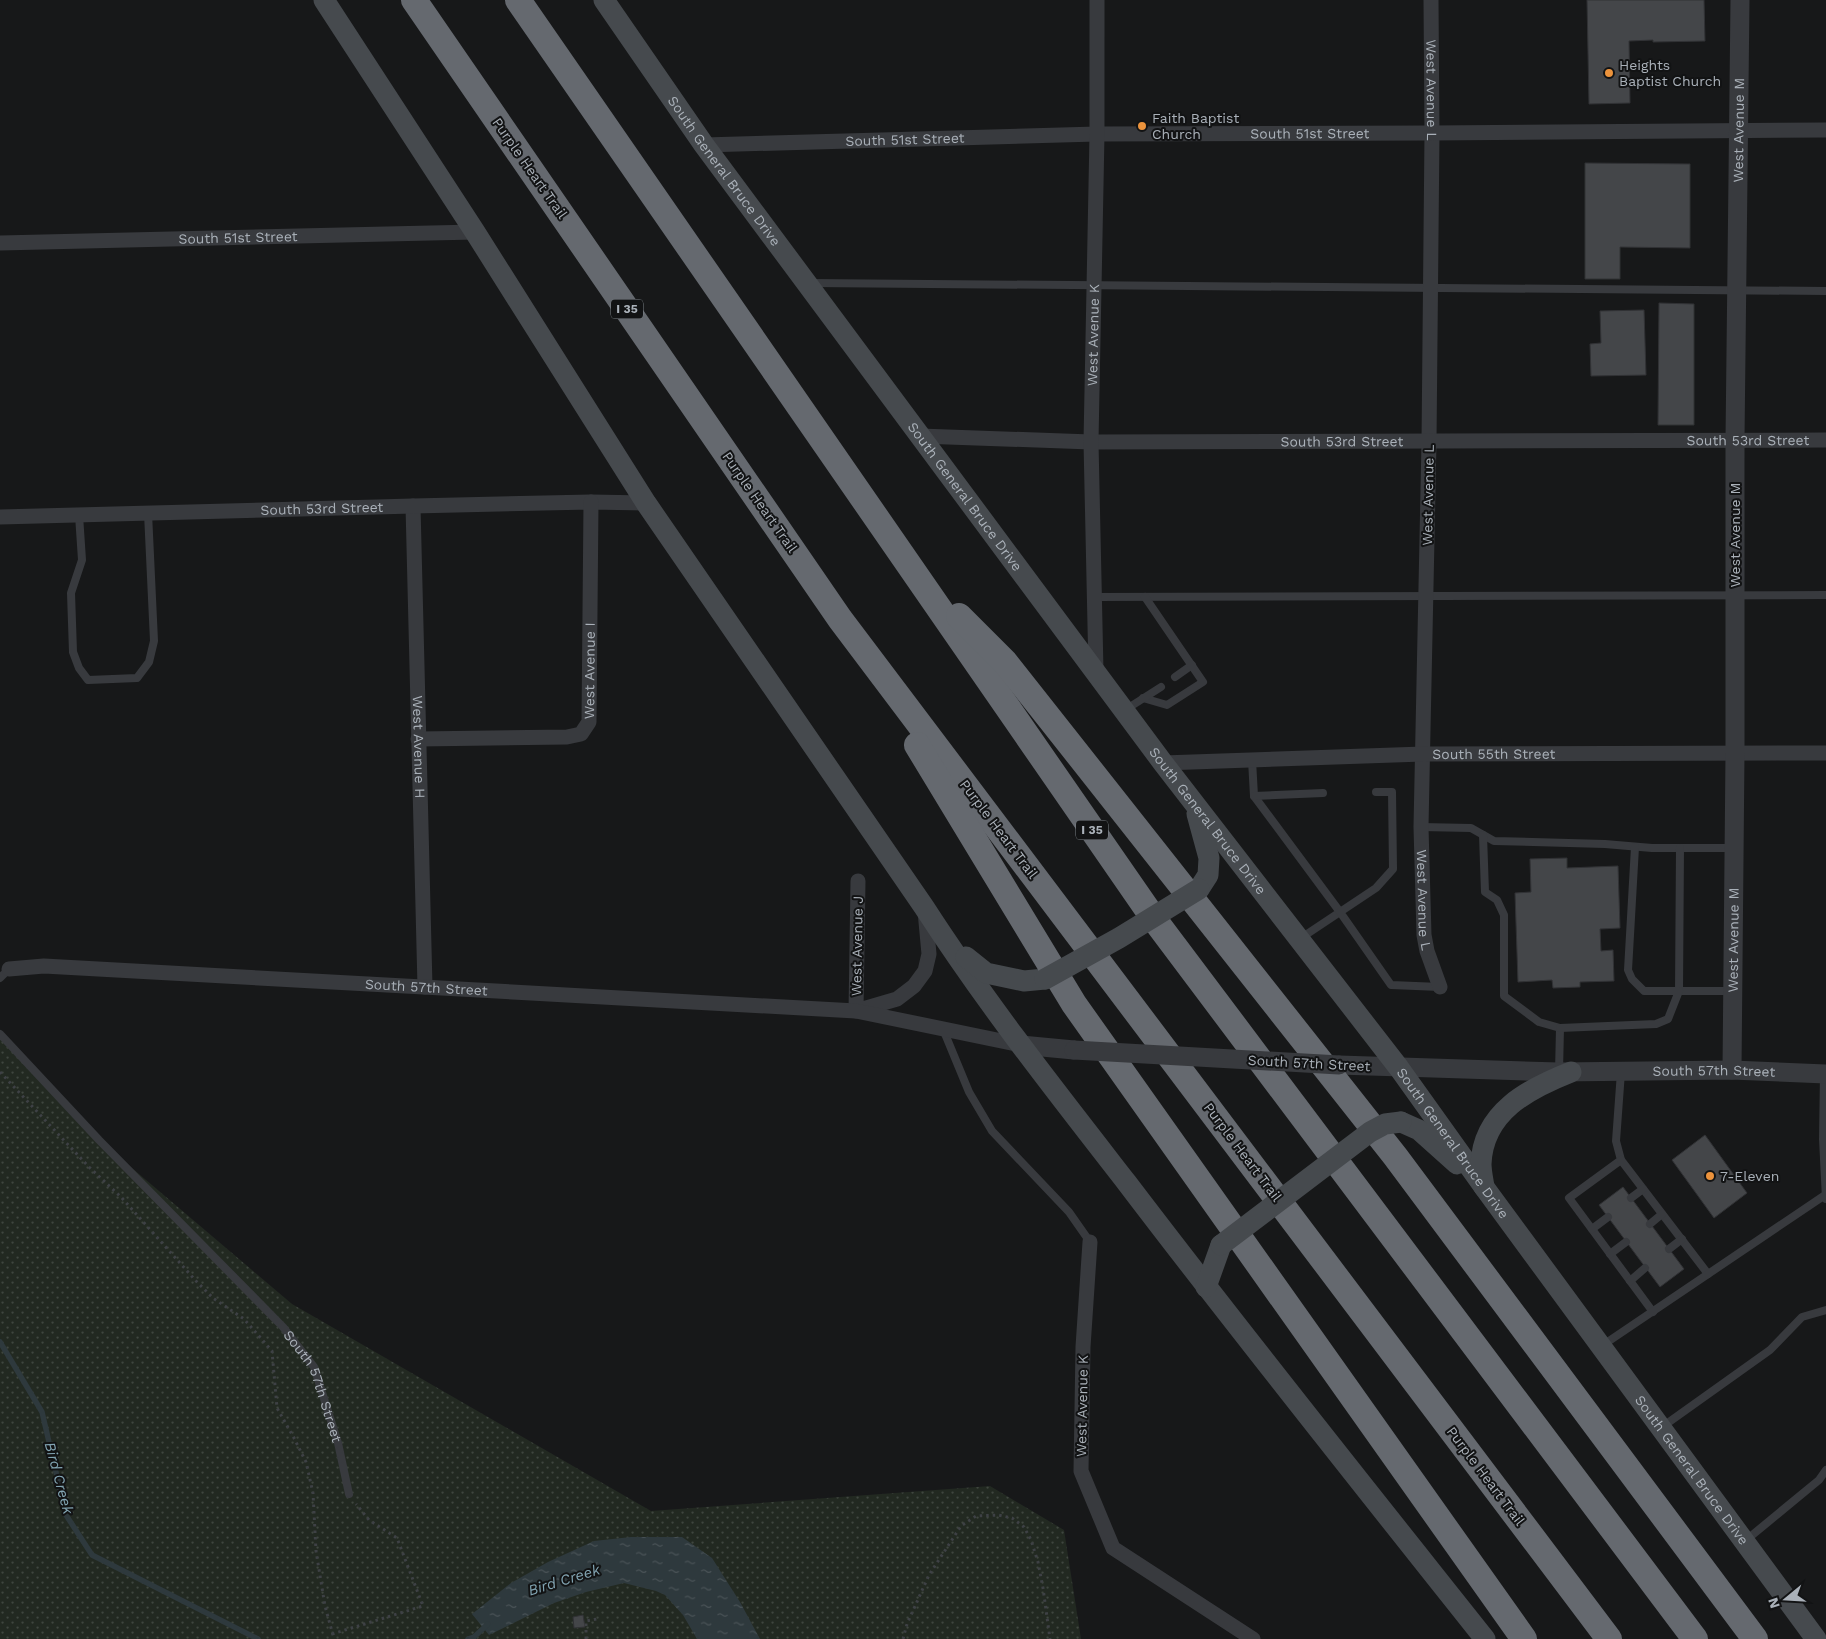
<svg xmlns="http://www.w3.org/2000/svg" width="1826" height="1639" font-family="'Work Sans',sans-serif">
	<style>
		.grass { fill: url(#grass-dots) }
		.water { fill: url(#water-ripples) }
		.lines { fill: none; stroke-linecap: round; stroke-linejoin: round }
		.stream { stroke: #2e393d; stroke-width: 5.5 }
		.building { fill: #444649; stroke: #313235 }
		.path { stroke: #3e4145; stroke-width: 3; stroke-dasharray: 2.5 4; stroke-linecap: butt }
		.service { stroke: #383a3e; stroke-width: 8 }
		.minor { stroke: #383a3e; stroke-width: 15 }
		.tertiary { stroke: #383a3e; stroke-width: 19 }
		.secondary { stroke: #464a4e; stroke-width: 21 }
		.motorway { stroke: #65696f; stroke-width: 26 }
		.tertiary-bridge { stroke: #383a3e; stroke-width: 19 }
		.secondary-bridge { stroke: #464a4e; stroke-width: 21 }
		.poi-dot { fill: #ec933c; stroke: #121314; stroke-width: 2 }
		.labels { text-anchor: middle; stroke-width: 4; stroke-linejoin: round; paint-order: stroke }
		.shield { fill: #121314; stroke: #7c8288; stroke-width: 1 }
		.shield-label { font-size: 12px; font-weight: bold; fill: #aab1b9 }
		.poi-label { font-size: 14px; fill: #aab1b9; stroke: #121314; text-anchor: start }
		.street-label { font-size: 14px; fill: #aab1b9; stroke: #121314 }
		.water-label { font-size: 15px; font-style: italic; fill: #82a4b2; stroke: #121314 }
	</style>
	<defs>
		<pattern id="grass-dots" width="8" height="8" patternUnits="userSpaceOnUse" patternTransform="scale(1.25)"><rect width="8" height="8" fill="#222921"/><path d="M2 2h.1M6 6h.1" fill="none" stroke="#3f463f" stroke-width="1.8" stroke-linecap="round"/></pattern>
		<pattern id="water-ripples" width="26" height="14" patternUnits="userSpaceOnUse" patternTransform="scale(1.25)"><rect width="26" height="14" fill="#2e393d"/><path d="M2 4q2-2 4 0t4 0M15 11q2-2 4 0t4 0" fill="none" stroke="#4a5357"/></pattern>
	</defs>
	<rect width="100%" height="100%" fill="#171819"/>
	<polygon class="grass" points="0,1034 99,1140 292,1304 651,1511 990,1486 1064,1530 1081,1639 0,1639"/>
	<polygon class="water" points="631,1537 682,1537 712,1558 740,1602 760,1639 697,1639 683,1615 665,1595 656,1591 624,1583 586,1592 554,1603 489,1635 472,1614 511,1583 548,1562 594,1541"/>
	<g class="lines">
		<g class="stream">
			<polyline points="0,1342 42,1412 66,1515 92,1555 258,1639"/>
			<polyline points="468,1639 474,1637 488,1624"/>
		</g>
	</g>
	<g class="building">
		<polygon points="1587,0 1704,0 1705,41 1653,42 1653,40 1629,41 1630,103 1589,104"/>
		<polygon points="1585,163 1690,164 1690,248 1620,247 1620,279 1585,279"/>
		<polygon points="1659,303 1694,304 1694,425 1658,425"/>
		<polygon points="1644,310 1646,375 1591,376 1590,344 1601,343 1600,311"/>
		<polygon points="1567,858 1567,868 1618,866 1620,928 1600,929 1601,951 1613,950 1614,981 1580,982 1580,987 1553,988 1552,980 1518,982 1515,893 1531,892 1530,859"/>
		<polygon points="1705,1135 1747,1193 1714,1218 1672,1160"/>
		<polygon points="1623,1187 1684,1269 1660,1287 1599,1205"/>
		<polygon points="583,1615 585,1627 574,1628 573,1617"/>
	</g>
	<g class="lines">
		<g class="path">
			<polyline points="0,1072 89,1167 121,1197 196,1281 213,1298 244,1319 272,1351 277,1408 294,1438 306,1462 313,1493 316,1551 325,1606 334,1639"/>
			<polyline points="332,1634 423,1606 397,1538 369,1520 356,1504"/>
			<polyline points="586,1639 586,1621 597,1619"/>
			<polyline points="903,1639 907,1624 929,1575 961,1526 976,1516 998,1515 1012,1518 1024,1527 1031,1540 1038,1562 1043,1588 1050,1639"/>
		</g>
		<g class="service">
			<polyline points="811,283 1826,291"/>
			<polyline points="79,515 82,560 71,593 73,652 79,668 88,680 137,678 149,662 154,641 148,513"/>
			<polyline points="1094,597 1826,595"/>
			<polyline points="1175,677 1192,665"/>
			<polyline points="1143,698 1167,705 1203,682 1145,597"/>
			<polyline points="1125,710 1161,687"/>
			<polyline points="1252,760 1254,796 1340,912 1301,938"/>
			<polyline points="1376,792 1392,792 1393,869 1376,888 1340,912 1391,985 1440,987"/>
			<polyline points="1254,796 1323,793"/>
			<polyline points="1421,827 1471,828 1494,841 1605,844 1652,848 1734,848"/>
			<polyline points="1483,835 1485,892 1497,900 1504,915 1504,996 1539,1022 1560,1028 1559,1072"/>
			<polyline points="1680,848 1679,991 1733,991"/>
			<polyline points="0,978 9,969"/>
			<polyline points="1560,1028 1656,1024 1668,1019 1679,991 1644,991 1632,979 1628,970 1635,847"/>
			<polyline points="943,1029 969,1092 992,1131 1069,1212 1090,1242"/>
			<path id="s1" d="M 0,1034 L 99,1140 L 283,1327 L 314,1367 L 338,1443 L 349,1494"/>
			<polyline points="1621,1072 1616,1141 1621,1160 1569,1198 1653,1312"/>
			<polyline points="1824,1073 1823,1139 1826,1199"/>
			<polyline points="1621,1160 1708,1274"/>
			<polyline points="1631,1198 1643,1189"/>
			<polyline points="1650,1224 1662,1214"/>
			<polyline points="1592,1229 1608,1217"/>
			<polyline points="1669,1249 1682,1239"/>
			<polyline points="1610,1254 1626,1242"/>
			<polyline points="1630,1281 1645,1268"/>
			<polyline points="1603,1345 1825,1195"/>
			<polyline points="1662,1427 1770,1350 1802,1317 1826,1310"/>
			<polyline points="1745,1541 1819,1480 1826,1470"/>
		</g>
		<g class="minor">
			<path id="s2" d="M 1431,0 L 1432,133 L 1429,442 L 1421,827 L 1424,935 L 1427,951 L 1440,987"/>
			<path id="s3" d="M 704,145 L 1097,134 L 1432,133 L 1826,130"/>
			<path id="s4" d="M 0,243 L 475,232"/>
			<path id="s5" d="M 920,436 L 1091,442 L 1826,440"/>
			<path id="s6" d="M 413,506 L 425,987"/>
			<path id="s7" d="M 0,517 L 413,506 L 591,502 L 646,503"/>
			<path id="s8" d="M 1096,671 L 1091,442 L 1097,134 L 1097,0"/>
			<path id="s9" d="M 418,739 L 567,737 L 581,734 L 589,722 L 591,502"/>
			<path id="s10" d="M 1163,763 L 1423,754 L 1826,753"/>
			<polyline points="858,881 856,1011 897,999 914,986 925,971 929,954 925,911"/>
			<path id="s11" d="M 9,969 L 44,966 L 856,1011 L 1021,1045"/>
			<polyline points="1090,1242 1083,1347 1081,1471 1113,1548 1253,1639"/>
		</g>
		<g class="tertiary">
			<polyline points="1021,1045 1074,1050"/>
			<path id="s12" d="M 1339,1065 L 1559,1072 L 1732,1070 L 1826,1074"/>
			<path id="s13" d="M 1732,1070 L 1735,753 L 1735,440 L 1740,0"/>
		</g>
		<g class="secondary">
			<path d="M 324,0 L 475,232 L 646,503 L 924,907 C 986,1003 1057,1093 1127,1183 C 1244,1337 1365,1488 1485,1639"/>
			<path id="s14" d="M 604,0 L 704,145 L 1163,763 L 1399,1068 L 1484,1187 L 1816,1639"/>
			<polyline points="1197,814 1209,858 1208,875 1199,889"/>
			<polyline points="966,957 986,973 1024,981 1045,979"/>
			<polyline points="1401,1122 1419,1130 1457,1164"/>
			<path d="M 1484,1187 C 1483,1180 1481,1171 1481,1164 C 1483,1112 1528,1089 1571,1072"/>
			<polyline points="1206,1287 1221,1245"/>
		</g>
		<g class="motorway">
			<polyline points="414,0 840,619 1609,1639"/>
			<polyline points="518,0 1154,919 1695,1639"/>
			<polyline points="959,616 1005,662 1395,1156 1755,1639"/>
			<polyline points="917,745 1074,1004 1524,1639"/>
		</g>
		<polyline class="tertiary-bridge" points="1074,1050 1339,1065"/>
		<g class="secondary-bridge">
			<polyline points="1045,979 1119,938 1199,889"/>
			<polyline points="1221,1245 1370,1132 1385,1124 1401,1122"/>
		</g>
	</g>
	<g class="poi-dot">
		<circle cx="1609" cy="73" r="5"/>
		<circle cx="1142" cy="126" r="5"/>
		<circle cx="1710" cy="1176" r="5"/>
	</g>
	<g class="labels">
		<g class="shield">
			<rect x="611" y="299.5" width="32" height="19" rx="4"/>
			<rect x="1076" y="820.5" width="32" height="19" rx="4"/>
		</g>
		<g class="shield-label">
			<text x="627" y="313">I 35</text>
			<text x="1092" y="834">I 35</text>
		</g>
		<g class="poi-label">
			<text x="1619" y="70">Heights<tspan x="1619" dy="16">Baptist Church</tspan></text>
			<text x="1152" y="123">Faith Baptist<tspan x="1152" dy="16">Church</tspan></text>
			<text x="1720" y="1181">7-Eleven</text>
		</g>
		<g class="street-label">
			<text dy="5" stroke="none"><textPath href="#s2" startOffset="90">West Avenue L</textPath></text>
			<text dy="5" stroke="none"><textPath href="#s13" startOffset="940">West Avenue M</textPath></text>
			<text dy="5" stroke="none"><textPath href="#s3" startOffset="606">South 51st Street</textPath></text>
			<text dy="5" stroke="none"><textPath href="#s3" startOffset="201">South 51st Street</textPath></text>
			<text transform="translate(530 168) rotate(55)" y="5">Purple Heart Trail</text>
			<text dy="5" stroke="none"><textPath href="#s14" startOffset="209">South General Bruce Drive</textPath></text>
			<text dy="5" stroke="none"><textPath href="#s4" startOffset="238">South 51st Street</textPath></text>
			<text dy="5" stroke="none"><textPath href="#s8" startOffset="336">West Avenue K</textPath></text>
			<text dy="5" stroke="none"><textPath href="#s5" startOffset="828">South 53rd Street</textPath></text>
			<text dy="5" stroke="none"><textPath href="#s5" startOffset="422">South 53rd Street</textPath></text>
			<text transform="translate(1428 495) rotate(-89)" y="5">West Avenue L</text>
			<text dy="5" stroke="none"><textPath href="#s14" startOffset="614">South General Bruce Drive</textPath></text>
			<text transform="translate(760 502) rotate(55)" y="5">Purple Heart Trail</text>
			<text dy="5" stroke="none"><textPath href="#s7" startOffset="322">South 53rd Street</textPath></text>
			<text transform="translate(1735 535) rotate(-90)" y="5">West Avenue M</text>
			<text dy="5" stroke="none"><textPath href="#s9" startOffset="229">West Avenue I</textPath></text>
			<text dy="5" stroke="none"><textPath href="#s6" startOffset="241">West Avenue H</textPath></text>
			<text dy="5" stroke="none"><textPath href="#s10" startOffset="331">South 55th Street</textPath></text>
			<text dy="5" stroke="none"><textPath href="#s14" startOffset="1019">South General Bruce Drive</textPath></text>
			<text transform="translate(999 829) rotate(53)" y="5">Purple Heart Trail</text>
			<text dy="5" stroke="none"><textPath href="#s2" startOffset="900">West Avenue L</textPath></text>
			<text dy="5" stroke="none"><textPath href="#s13" startOffset="130">West Avenue M</textPath></text>
			<text transform="translate(857 946) rotate(-89)" y="5">West Avenue J</text>
			<text dy="5" stroke="none"><textPath href="#s11" startOffset="418">South 57th Street</textPath></text>
			<text transform="translate(1309 1063) rotate(3)" y="5">South 57th Street</text>
			<text dy="5" stroke="none"><textPath href="#s12" startOffset="375">South 57th Street</textPath></text>
			<text dy="5" stroke="none"><textPath href="#s14" startOffset="1424">South General Bruce Drive</textPath></text>
			<text transform="translate(1243 1152) rotate(53)" y="5">Purple Heart Trail</text>
			<text dy="5" stroke="none"><textPath href="#s1" startOffset="475">South 57th Street</textPath></text>
			<text transform="translate(1082 1406) rotate(-89)" y="5">West Avenue K</text>
			<text dy="5" stroke="none"><textPath href="#s14" startOffset="1829">South General Bruce Drive</textPath></text>
			<text transform="translate(1486 1476) rotate(53)" y="5">Purple Heart Trail</text>
		</g>
		<g class="water-label">
			<text transform="translate(59 1478) rotate(75)" y="5">Bird Creek</text>
			<text transform="translate(564 1580) rotate(-17)" y="5">Bird Creek</text>
		</g>
	</g>
	<g transform="translate(1786 1599) rotate(252)" stroke="#121314" stroke-width="4" paint-order="stroke">
	<path d="M0-4L9 19L0 12L-9 19Z" fill="#aab1b9"/>
	<text y="-8" font-size="14" font-weight="bold" text-anchor="middle" fill="#aab1b9">N</text>
	</g>
</svg>
